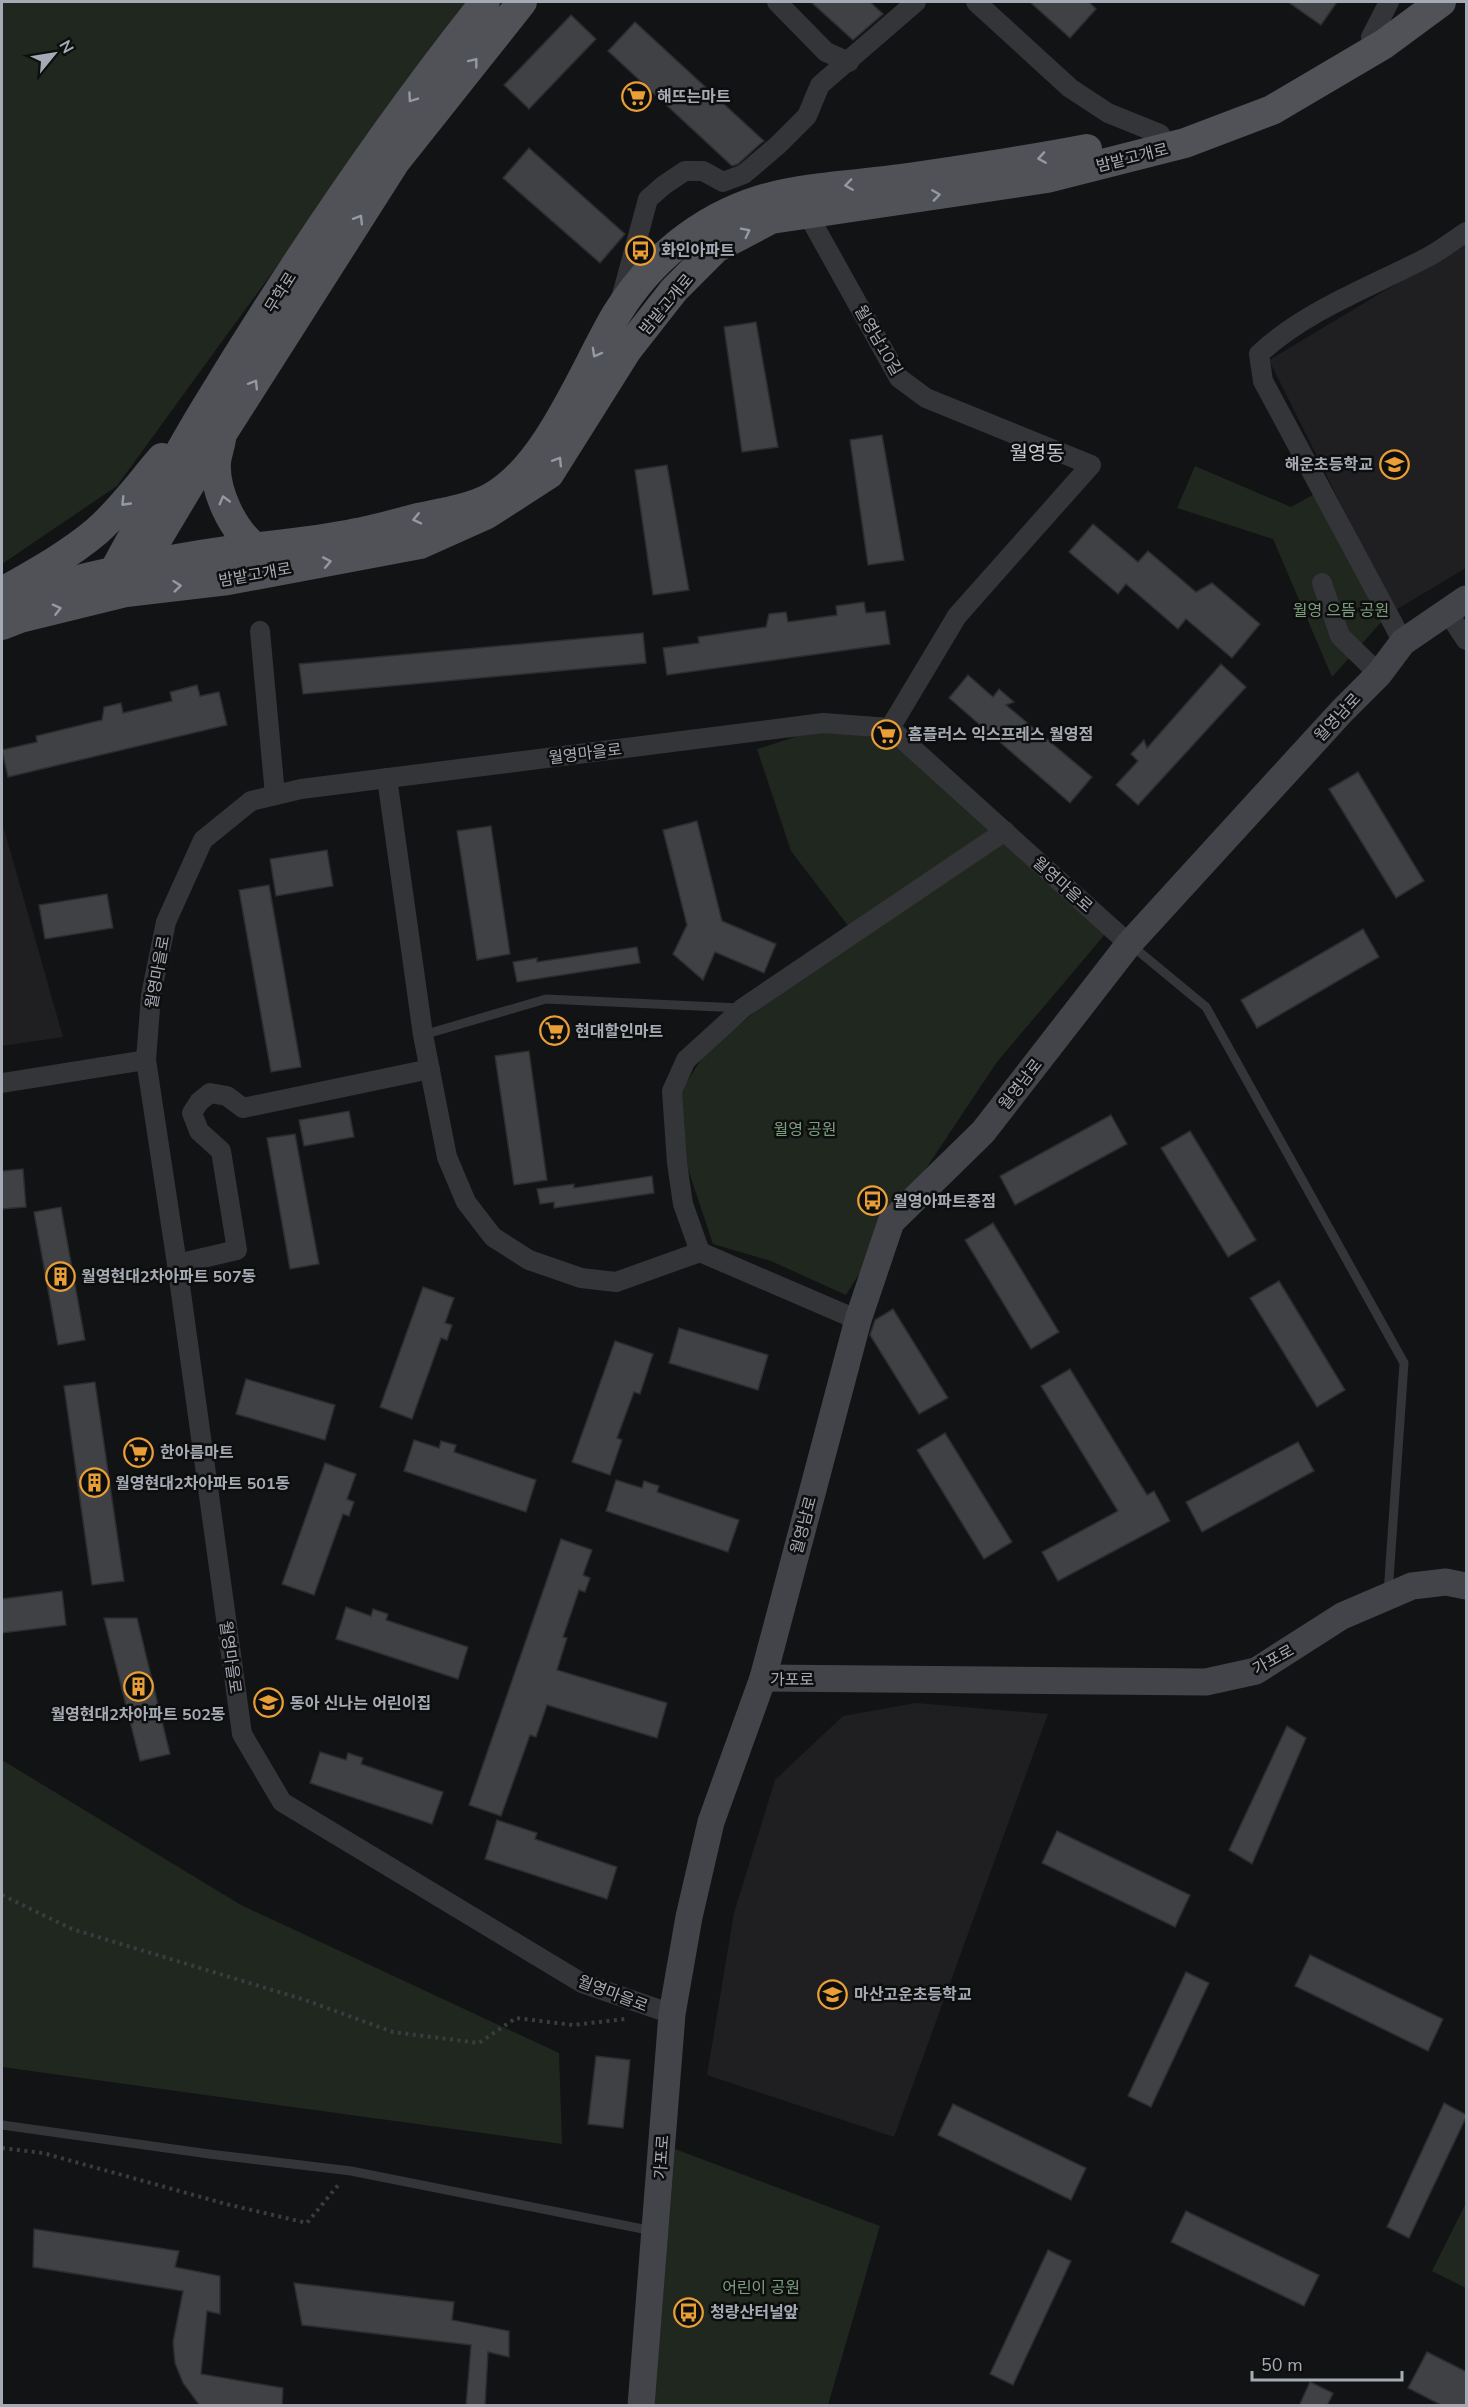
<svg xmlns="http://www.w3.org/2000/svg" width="1468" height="2407" font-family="'Nunito Sans','Noto Sans KR',sans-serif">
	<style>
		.built { fill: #1f1f21 }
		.green { fill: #1f271f }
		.building { fill: #3f4144; stroke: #2d2d30; stroke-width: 1.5 }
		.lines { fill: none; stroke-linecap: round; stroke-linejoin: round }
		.path { stroke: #3a3c40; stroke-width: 4; stroke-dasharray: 3 4.5; stroke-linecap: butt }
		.service { stroke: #343539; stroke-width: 9 }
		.minor { stroke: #343539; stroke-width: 20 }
		.secondary { stroke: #424449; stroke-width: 27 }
		.primary { stroke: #505258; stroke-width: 30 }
		.oneway { stroke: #9499a2 }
		.labels { text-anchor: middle; stroke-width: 5; stroke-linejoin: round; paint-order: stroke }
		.poi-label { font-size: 16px; font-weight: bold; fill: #a5abb4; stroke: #0e0e0f; text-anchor: start }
		.street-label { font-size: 16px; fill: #a5abb4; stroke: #0e0e0f }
		.park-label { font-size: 16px; fill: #7d9e7c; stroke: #0e0e0f }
		.quarter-label { font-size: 20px; fill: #c5c9d0; stroke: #0e0e0f }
	</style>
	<rect width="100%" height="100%" fill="#121314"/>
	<g class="built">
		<polygon points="1466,242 1466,568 1394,611 1269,360"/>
		<polygon points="2,822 63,1037 2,1046"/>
		<polygon points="916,1703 1048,1714 894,2137 707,2075 734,1913 775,1780 843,1716"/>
	</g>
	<g class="green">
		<polygon points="2,2 469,2 117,486 2,564"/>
		<polygon points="1195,466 1291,507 1320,491 1384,619 1332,677 1273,539 1177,508"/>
		<polygon points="820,729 892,740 995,830 849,927 791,851 757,749"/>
		<polygon points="1003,843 1107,932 997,1062 907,1197 846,1295 771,1261 713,1244 683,1154 679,1094 706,1052 847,937"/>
		<polygon points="2,1760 241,1905 559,2053 562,2144 2,2067"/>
		<polygon points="675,2149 880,2226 828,2405 654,2406"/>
		<polygon points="1466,2203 1466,2288 1432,2271"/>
	</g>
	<g class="building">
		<polygon points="811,2 870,2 883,14 853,40"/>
		<polygon points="1030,2 1089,2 1096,9 1070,38"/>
		<polygon points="1288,2 1337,2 1321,25"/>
		<polygon points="571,15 596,39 529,109 504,85"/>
		<polygon points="635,22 764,141 760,144 738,164 732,166 608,51"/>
		<polygon points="529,148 625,234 600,263 503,178"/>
		<polygon points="756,322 778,447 742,452 724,327"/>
		<polygon points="882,435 904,560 868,565 850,440"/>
		<polygon points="667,465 689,590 653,595 635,470"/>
		<polygon points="1093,524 1138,562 1148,551 1196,592 1212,583 1260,624 1232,658 1186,619 1178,629 1126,584 1118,594 1069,552"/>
		<polygon points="864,602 866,613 885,611 890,644 667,675 663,648 699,643 698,637 766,627 769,614 786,612 788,622 837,615 836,606"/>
		<polygon points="643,633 646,663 303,694 299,664"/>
		<polygon points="1221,664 1246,687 1138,805 1116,785 1138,761 1131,754 1144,740 1147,748"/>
		<polygon points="968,675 993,697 999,689 1014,702 1006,705 1092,777 1070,803 949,698"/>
		<polygon points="197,685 200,696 219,692 227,725 8,777 2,750 37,742 36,736 102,720 104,707 121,703 123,713 172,701 170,692"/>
		<polygon points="1358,772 1424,881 1396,898 1329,789"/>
		<polygon points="697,821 722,921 776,944 764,973 715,952 703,980 673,954 687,925 663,830"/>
		<polygon points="491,826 510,954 477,960 457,831"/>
		<polygon points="327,850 333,886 276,896 270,859"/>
		<polygon points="269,885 301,1067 271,1072 239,890"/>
		<polygon points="107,894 113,928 45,939 39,905"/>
		<polygon points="1363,929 1379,957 1257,1028 1241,1000"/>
		<polygon points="637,947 640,963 517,982 513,962 537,958 537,962"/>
		<polygon points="529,1051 547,1180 514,1185 495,1056"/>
		<polygon points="349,1111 354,1137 304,1146 299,1120"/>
		<polygon points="1111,1115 1127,1144 1015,1205 1000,1176"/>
		<polygon points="1190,1131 1256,1240 1228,1257 1161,1148"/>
		<polygon points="295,1134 319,1264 290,1269 267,1138"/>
		<polygon points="23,1169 26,1207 2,1209 2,1171"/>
		<polygon points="652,1176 654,1193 554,1208 554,1202 540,1204 537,1189 574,1184 574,1188"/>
		<polygon points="61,1207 85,1340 58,1345 34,1212"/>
		<polygon points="993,1223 1059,1332 1031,1349 965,1240"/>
		<polygon points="1279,1281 1345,1390 1317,1407 1250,1298"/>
		<polygon points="423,1287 454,1298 445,1323 452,1325 447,1340 441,1338 412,1419 380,1407"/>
		<polygon points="893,1309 948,1398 919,1414 870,1335 875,1320"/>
		<polygon points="679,1328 768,1355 758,1390 669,1363"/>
		<polygon points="615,1341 653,1354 640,1394 634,1392 617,1438 622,1440 610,1475 572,1462"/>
		<polygon points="1070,1369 1147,1495 1154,1491 1170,1521 1058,1581 1042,1552 1118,1511 1041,1386"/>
		<polygon points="246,1379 335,1405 325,1440 236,1414"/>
		<polygon points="95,1382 124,1581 92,1585 64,1386"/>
		<polygon points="945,1433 1012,1542 984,1559 917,1450"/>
		<polygon points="414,1440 439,1448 441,1441 456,1445 454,1452 536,1480 526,1512 404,1471"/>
		<polygon points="1298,1442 1314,1471 1202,1532 1186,1502"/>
		<polygon points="325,1463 356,1474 347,1499 354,1502 349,1516 343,1514 314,1595 282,1584"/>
		<polygon points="616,1480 642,1488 644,1481 659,1486 657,1492 739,1520 728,1552 606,1511"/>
		<polygon points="561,1539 592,1550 583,1575 590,1578 585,1592 579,1590 563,1637 567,1638 557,1670 667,1703 657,1738 547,1705 536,1737 530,1735 501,1816 469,1805"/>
		<polygon points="62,1591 66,1625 2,1633 2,1599"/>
		<polygon points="346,1607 371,1616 373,1609 388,1614 386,1620 468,1647 458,1679 336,1639"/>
		<polygon points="104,1618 137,1618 170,1754 140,1761"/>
		<polygon points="1287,1726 1306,1738 1252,1864 1229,1850"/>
		<polygon points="320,1752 346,1760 348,1753 363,1758 361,1764 443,1792 432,1824 310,1783"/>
		<polygon points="497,1820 537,1833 535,1839 617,1867 607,1899 485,1859"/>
		<polygon points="1057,1831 1190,1895 1175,1927 1042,1863"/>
		<polygon points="1310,1955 1443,2019 1428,2051 1295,1986"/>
		<polygon points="1186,1972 1209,1983 1151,2107 1128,2096"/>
		<polygon points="596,2056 630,2060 623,2128 588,2124"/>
		<polygon points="1444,2103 1467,2115 1409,2238 1387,2227"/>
		<polygon points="953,2104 1086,2168 1071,2200 938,2135"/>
		<polygon points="1186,2211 1319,2275 1304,2306 1171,2242"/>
		<polygon points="34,2229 179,2251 175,2267 220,2276 220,2314 207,2311 201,2374 283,2388 282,2406 200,2406 183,2383 175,2363 173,2342 183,2291 33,2267"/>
		<polygon points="1048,2250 1071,2261 1013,2385 990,2374"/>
		<polygon points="294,2283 454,2302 452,2320 509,2331 509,2357 488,2352 485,2406 466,2406 471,2345 302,2325"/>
		<polygon points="1427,2352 1467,2372 1467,2406 1443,2406 1408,2388"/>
		<polygon points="1310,2382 1333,2393 1327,2406 1299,2406"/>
	</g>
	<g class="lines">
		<g class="path">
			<polyline points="2,1895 72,1929 305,2000 393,2032 479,2043 516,2018 573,2025 625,2019"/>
			<polyline points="2,2148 43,2153 226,2204 307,2223 339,2184"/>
		</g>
		<g class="service">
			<polyline points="1131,945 1206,1007 1404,1363 1388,1594"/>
			<polyline points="423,1035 546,999 740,1008"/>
			<polyline points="2,2125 209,2154 351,2171 653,2231"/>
		</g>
		<g class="minor">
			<polyline points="777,2 826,52 849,62"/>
			<polyline points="976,2 1070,88 1108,113 1160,134"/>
			<polyline points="1371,37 1389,2"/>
			<polyline points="807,213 899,378 926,398 1091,465 957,616 890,728"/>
			<polyline points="621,299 648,199 664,185 685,171 703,171 723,182 744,174 778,145 807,116 820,85 916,2"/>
			<polyline points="1322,583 1340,636 1379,674"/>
			<polyline points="1447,611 1466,640"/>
			<polyline points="260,631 275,795"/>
			<path d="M 1403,642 L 1263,381 L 1259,354 C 1306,310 1371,287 1428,257 C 1441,250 1454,240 1466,232"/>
			<polyline points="387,778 423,1035 447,1157 466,1202 493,1237 529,1260 581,1278 616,1282 700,1252 858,1320"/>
			<polyline points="2,1083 146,1060"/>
			<polyline points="700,1252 683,1204 677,1163 672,1091 686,1060 743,1008 1005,831"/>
			<polyline points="177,1264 237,1250 221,1151 199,1131 192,1113 199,1102 210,1093 227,1096 243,1108 430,1069"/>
			<polyline points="672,2014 582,1983 282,1802 242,1734 177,1264 146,1060 151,995 166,922 203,840 251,801 301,789 823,723 890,728 1129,944"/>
		</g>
		<g class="secondary">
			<polyline points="763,1678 1206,1682 1256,1671 1342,1616 1412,1586 1446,1582 1466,1586"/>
			<polyline points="641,2406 672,2014 689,1917 711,1822 763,1678 858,1320 891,1222 983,1132 1129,944 1342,711 1379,674 1403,642 1466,599"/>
		</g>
		<g class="primary">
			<path d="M 221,439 C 220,446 217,454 216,462 C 214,491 233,531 256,548"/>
			<polyline points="135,576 190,484 395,162 522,2"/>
			<path d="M 109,580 C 141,523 171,465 205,409 C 290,269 383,130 485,2"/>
			<path d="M 11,587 C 41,570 71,553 97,531 C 122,509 141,482 162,458"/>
			<path d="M 2,601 C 77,578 154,561 233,550 C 275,545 316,542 357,533 C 377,529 398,523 418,518 C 441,513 469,509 490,498 C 547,468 584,369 616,315 C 649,261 699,219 760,200 C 805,187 855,185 902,179 C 964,170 1026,161 1087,149"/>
			<polyline points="2,625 20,618 126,592 228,580 420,544 487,514 549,474 627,350 674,290 716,248 771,219 1047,178 1185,143 1272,110 1384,44 1441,2"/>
		</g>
	</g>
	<defs><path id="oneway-chevron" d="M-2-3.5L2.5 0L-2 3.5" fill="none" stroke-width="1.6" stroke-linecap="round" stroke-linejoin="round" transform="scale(1.5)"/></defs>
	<g class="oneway">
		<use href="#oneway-chevron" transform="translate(474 62) rotate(-52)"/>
		<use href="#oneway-chevron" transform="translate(412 98) rotate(125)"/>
		<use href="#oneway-chevron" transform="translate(1042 158) rotate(171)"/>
		<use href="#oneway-chevron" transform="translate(849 185) rotate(172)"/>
		<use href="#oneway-chevron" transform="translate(936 195) rotate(-8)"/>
		<use href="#oneway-chevron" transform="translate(359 219) rotate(-58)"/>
		<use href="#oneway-chevron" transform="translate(746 232) rotate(-27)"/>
		<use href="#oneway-chevron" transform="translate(596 353) rotate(119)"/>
		<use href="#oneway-chevron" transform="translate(254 384) rotate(-58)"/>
		<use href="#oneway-chevron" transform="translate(558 461) rotate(-58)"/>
		<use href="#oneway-chevron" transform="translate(224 500) rotate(-105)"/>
		<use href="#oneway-chevron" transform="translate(125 502) rotate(134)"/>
		<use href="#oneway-chevron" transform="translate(417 519) rotate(167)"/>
		<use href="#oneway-chevron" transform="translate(327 562) rotate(-11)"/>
		<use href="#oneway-chevron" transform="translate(177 586) rotate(-6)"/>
		<use href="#oneway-chevron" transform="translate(57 609) rotate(-14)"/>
	</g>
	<defs>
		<symbol id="supermarket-ring" viewBox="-11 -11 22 22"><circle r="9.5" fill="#0e0e0f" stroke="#e99f36" stroke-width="1.5"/><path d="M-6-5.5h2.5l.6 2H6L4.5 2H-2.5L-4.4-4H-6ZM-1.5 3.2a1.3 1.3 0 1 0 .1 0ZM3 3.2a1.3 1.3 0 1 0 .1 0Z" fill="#e99f36"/></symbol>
		<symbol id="bus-ring" viewBox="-11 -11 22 22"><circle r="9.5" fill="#0e0e0f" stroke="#e99f36" stroke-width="1.5"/><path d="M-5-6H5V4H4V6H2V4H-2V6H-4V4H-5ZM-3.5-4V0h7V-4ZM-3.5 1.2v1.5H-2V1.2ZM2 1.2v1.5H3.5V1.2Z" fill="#e99f36"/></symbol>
		<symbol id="school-ring" viewBox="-11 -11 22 22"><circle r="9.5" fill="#0e0e0f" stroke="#e99f36" stroke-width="1.5"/><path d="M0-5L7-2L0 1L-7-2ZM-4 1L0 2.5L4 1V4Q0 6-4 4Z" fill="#e99f36"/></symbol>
		<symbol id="building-ring" viewBox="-11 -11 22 22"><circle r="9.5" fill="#0e0e0f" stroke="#e99f36" stroke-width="1.5"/><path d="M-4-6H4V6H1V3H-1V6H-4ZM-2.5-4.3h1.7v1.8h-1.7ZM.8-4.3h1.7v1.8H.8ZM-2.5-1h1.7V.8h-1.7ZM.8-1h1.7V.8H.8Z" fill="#e99f36"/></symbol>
	</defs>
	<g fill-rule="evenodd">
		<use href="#supermarket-ring" x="620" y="80" width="33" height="33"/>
		<use href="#bus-ring" x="624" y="234" width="33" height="33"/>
		<use href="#school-ring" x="1378" y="448" width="33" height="33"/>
		<use href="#supermarket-ring" x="870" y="718" width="33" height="33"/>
		<use href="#supermarket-ring" x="538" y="1014" width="33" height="33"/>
		<use href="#bus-ring" x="856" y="1184" width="33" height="33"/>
		<use href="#building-ring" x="44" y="1260" width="33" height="33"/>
		<use href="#supermarket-ring" x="122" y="1436" width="33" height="33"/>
		<use href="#building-ring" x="78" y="1466" width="33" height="33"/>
		<use href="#building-ring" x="122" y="1670" width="33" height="33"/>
		<use href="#school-ring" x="252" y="1686" width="33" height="33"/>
		<use href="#school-ring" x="816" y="1978" width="33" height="33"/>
		<use href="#bus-ring" x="672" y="2296" width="33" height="33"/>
	</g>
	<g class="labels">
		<g class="poi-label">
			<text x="657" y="102">해뜨는마트</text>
			<text x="661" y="256">화인아파트</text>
			<text x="1373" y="470" text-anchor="end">해운초등학교</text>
			<text x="908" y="740">홈플러스 익스프레스 월영점</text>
			<text x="575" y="1037">현대할인마트</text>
			<text x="893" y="1207">월영아파트종점</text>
			<text x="81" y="1282">월영현대2차아파트 507동</text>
			<text x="160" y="1458">한아름마트</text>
			<text x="115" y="1489">월영현대2차아파트 501동</text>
			<text x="290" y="1709">동아 신나는 어린이집</text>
			<text x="138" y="1720" text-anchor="middle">월영현대2차아파트 502동</text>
			<text x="854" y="2000">마산고운초등학교</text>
			<text x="710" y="2318">청량산터널앞</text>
		</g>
		<g class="street-label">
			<text transform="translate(1132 157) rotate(-14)" y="6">밤밭고개로</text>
			<text transform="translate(280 292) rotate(-58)" y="6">무학로</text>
			<text transform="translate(666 304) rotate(-50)" y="6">밤밭고개로</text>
			<text transform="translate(879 340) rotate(60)" y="6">월영남10길</text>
			<text transform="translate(255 574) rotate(-10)" y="6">밤밭고개로</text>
			<text transform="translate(1337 717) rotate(-47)" y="6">월영남로</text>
			<text transform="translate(585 753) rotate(-7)" y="6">월영마을로</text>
			<text transform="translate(1063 884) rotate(42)" y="6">월영마을로</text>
			<text transform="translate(157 972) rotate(-80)" y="6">월영마을로</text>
			<text transform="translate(1020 1084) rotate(-52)" y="6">월영남로</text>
			<text transform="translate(803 1525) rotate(-75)" y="6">월영남로</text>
			<text transform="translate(231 1657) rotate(82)" y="6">월영마을로</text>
			<text transform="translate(1273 1659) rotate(-29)" y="6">가포로</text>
			<text x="792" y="1685">가포로</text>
			<text transform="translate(613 1993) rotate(21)" y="6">월영마을로</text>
			<text transform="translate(661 2157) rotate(-86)" y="6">가포로</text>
		</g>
		<g class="park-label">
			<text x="1341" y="616">월영 으뜸 공원</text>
			<text x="805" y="1135">월영 공원</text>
			<text x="761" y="2293">어린이 공원</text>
		</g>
		<g class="quarter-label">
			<text x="1037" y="460">월영동</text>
		</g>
	</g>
	<rect width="1468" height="2407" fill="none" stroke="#a5abb4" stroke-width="6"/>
	<g transform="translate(54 54) rotate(60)" stroke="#0e0e0f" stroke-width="4.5" paint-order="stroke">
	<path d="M0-4.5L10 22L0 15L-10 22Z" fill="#a5abb4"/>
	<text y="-9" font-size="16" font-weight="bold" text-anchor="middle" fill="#a5abb4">N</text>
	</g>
	<path d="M1252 2371v9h150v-9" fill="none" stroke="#a5abb4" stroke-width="3"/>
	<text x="1261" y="2371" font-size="18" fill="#a5abb4" stroke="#0e0e0f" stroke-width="4.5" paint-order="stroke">50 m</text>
</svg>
